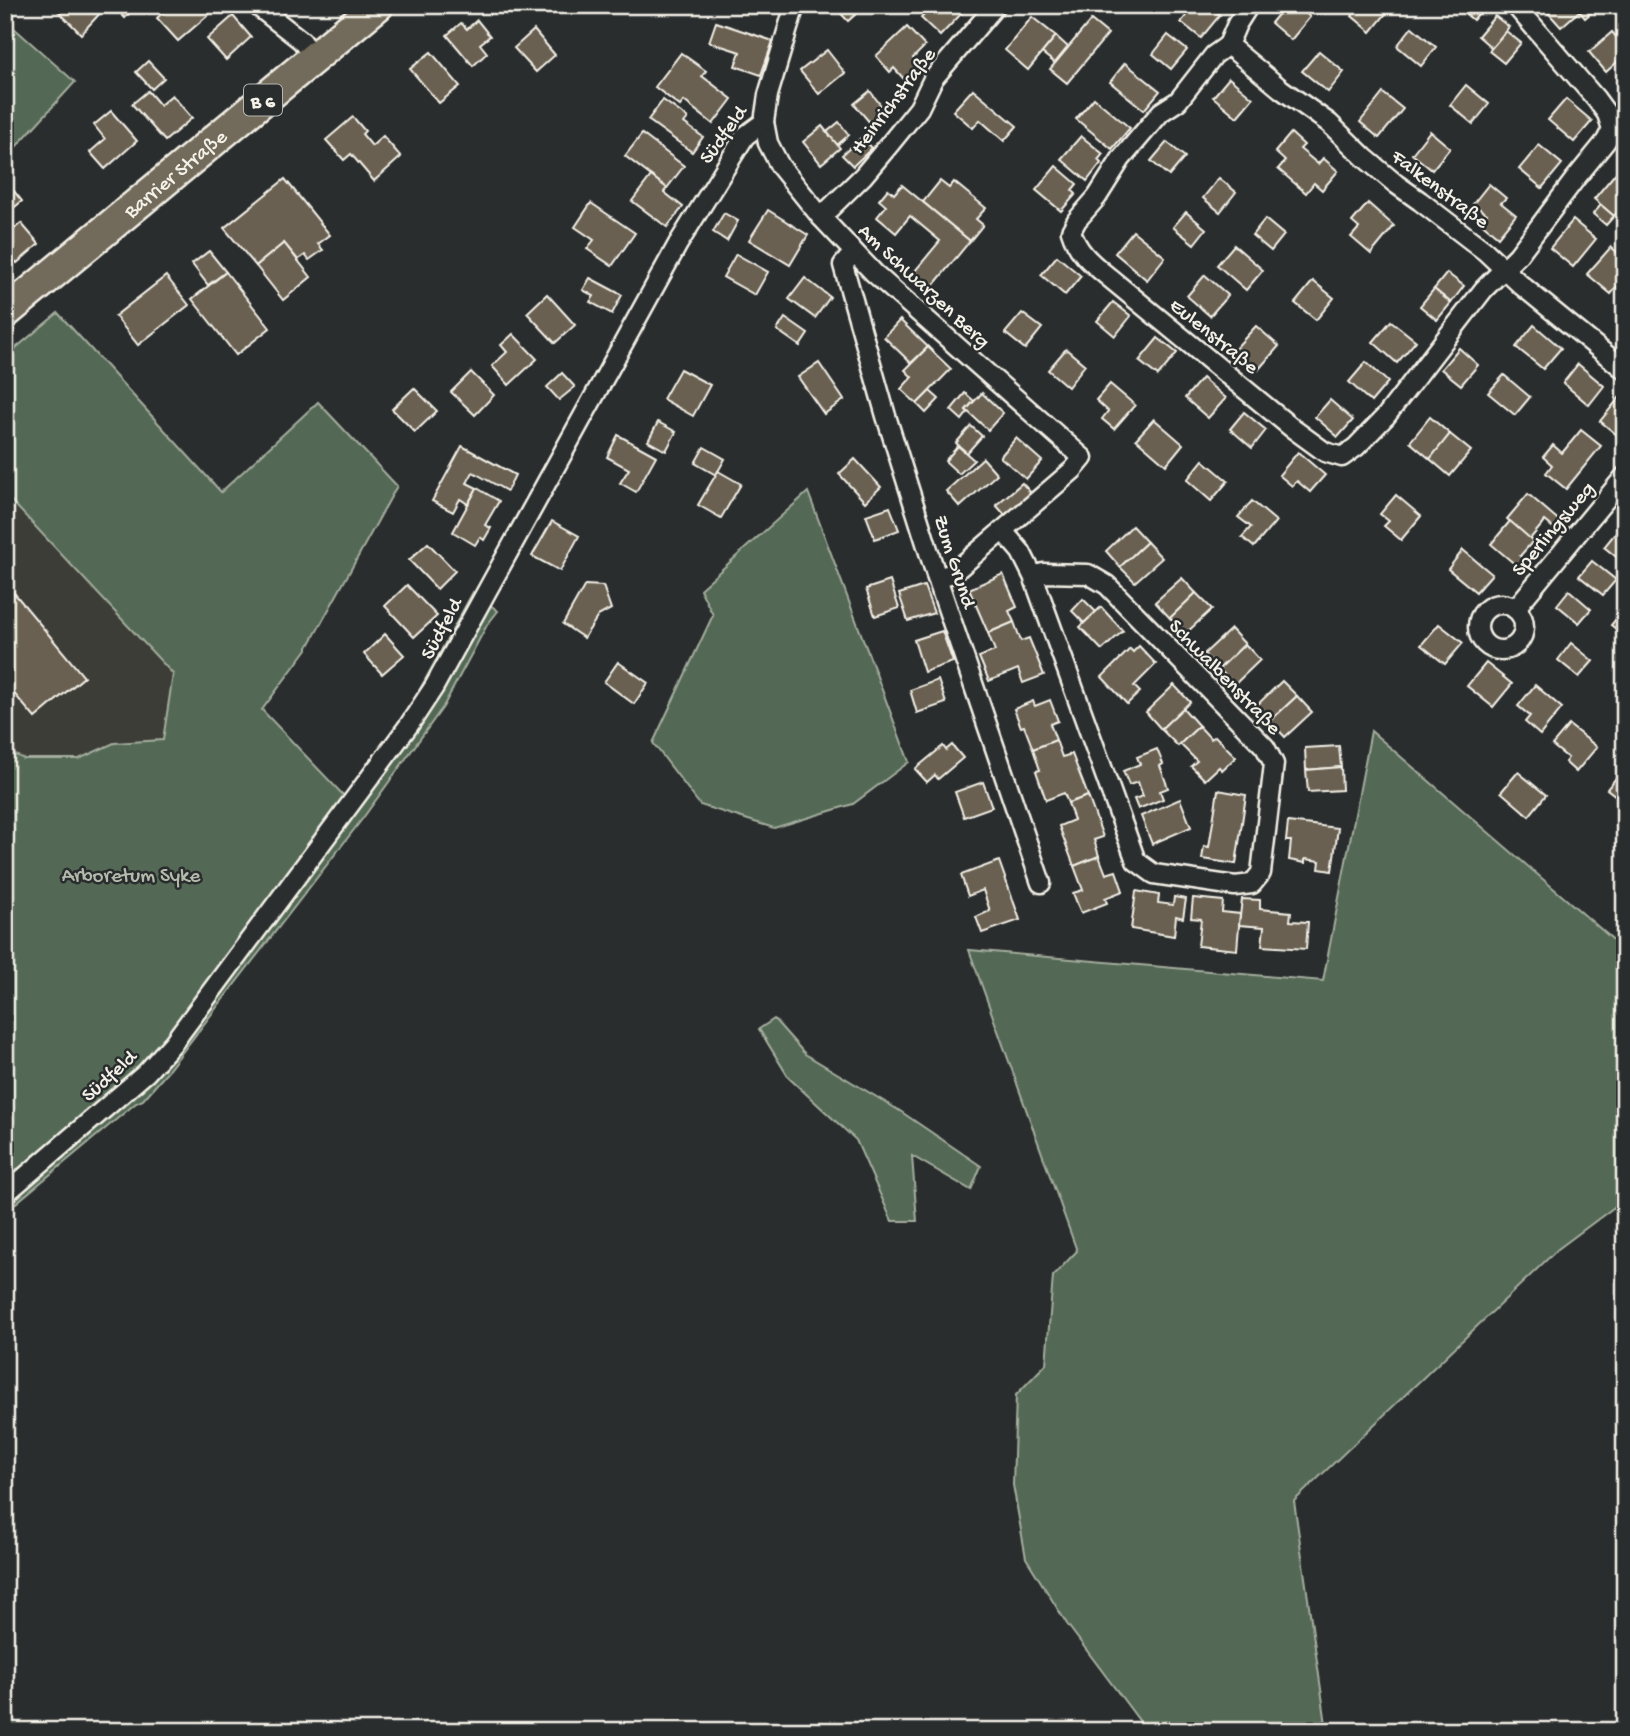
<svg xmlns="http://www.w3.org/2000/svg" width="1630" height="1736" font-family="'Gochi Hand',sans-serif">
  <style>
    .built { fill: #3d3c38 }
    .green { fill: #536955; stroke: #a4ad9e; stroke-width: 2 }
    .building { fill: #696051; stroke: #f4f1e8; stroke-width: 2 }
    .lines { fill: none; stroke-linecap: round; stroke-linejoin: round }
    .minor-casing { stroke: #f4f1e8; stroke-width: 23 }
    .primary-casing { stroke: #f4f1e8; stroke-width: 35 }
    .minor { stroke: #2a2d2e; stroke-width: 18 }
    .primary { stroke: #726b5a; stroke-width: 30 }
    .labels { text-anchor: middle; stroke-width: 5; stroke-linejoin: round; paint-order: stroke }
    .shield { fill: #2a2d2e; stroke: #b7b6b0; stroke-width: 2 }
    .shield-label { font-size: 19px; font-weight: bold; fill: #f4f1e8 }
    .street-label { font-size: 21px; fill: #f4f1e8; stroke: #2a2d2e }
    .park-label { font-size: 21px; fill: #b4bbad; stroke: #2a2d2e }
  </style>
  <rect width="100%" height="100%" fill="#2a2d2e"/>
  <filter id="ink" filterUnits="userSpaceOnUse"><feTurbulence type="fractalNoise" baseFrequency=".0143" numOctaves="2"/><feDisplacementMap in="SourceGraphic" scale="14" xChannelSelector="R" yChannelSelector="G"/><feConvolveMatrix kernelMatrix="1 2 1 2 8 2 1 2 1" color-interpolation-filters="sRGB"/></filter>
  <g filter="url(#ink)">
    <path class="built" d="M5,494L173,674L163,740L114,743L80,759H24L5,750Z"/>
    <g class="green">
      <path d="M5,20L75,82L14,149L5,140Z"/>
      <path d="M58,313L221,492L318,402L397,486L307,649L262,710L345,797L407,713L473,592L498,611L487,625L443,707L363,818L163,1077L143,1100L136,1103L5,1212V750L24,759H79L114,743L163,740L173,674L5,494V357Z"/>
      <path d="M808,492L909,762L853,804L774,828L700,805L653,743L713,615L700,589Z"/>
      <path d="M1371,731L1625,950V1199L1558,1249L1294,1501L1327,1731H1147L1067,1624L1026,1558L1013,1485L1016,1395L1046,1364L1053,1276L1077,1251L969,950L1323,981Z"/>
      <path d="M774,1019L805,1054L900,1111L981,1166L971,1190L912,1156L917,1221H892L856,1140L789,1078L759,1029Z"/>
    </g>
    <g class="building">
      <path d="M52,5H98L103,10L81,34Z"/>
      <path d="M112,5H137L125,18Z"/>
      <path d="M171,5H210L214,10L178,41L157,18Z"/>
      <path d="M767,5H782L778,12Z"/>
      <path d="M833,5H866L848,21Z"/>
      <path d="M934,5H954L962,13L940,36L921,18Z"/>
      <path d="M1195,5H1207L1220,15L1201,38L1181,22Z"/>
      <path d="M1286,5H1296L1310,17L1291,40L1271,23Z"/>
      <path d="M1361,5H1383L1389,10L1371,32L1352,16Z"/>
      <path d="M1455,5H1486L1473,20Z"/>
      <path d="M1584,5L1585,6L1561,27L1542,6Z"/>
      <path d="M1586,5H1598L1599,6L1585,18L1579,11Z"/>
      <path d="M233,16L251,37L226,60L207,39Z"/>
      <path d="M1495,16L1509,27L1492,48L1478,36Z"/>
      <path d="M1032,17L1056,36L1028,70L1005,50Z"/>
      <path d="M477,20L490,36L480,44L487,53L473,66L447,35L461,23L467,29Z"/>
      <path d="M1091,20L1108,34L1067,83L1050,69Z"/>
      <path d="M716,22L773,41L761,75L735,66L740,52L709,42Z"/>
      <path d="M907,27L925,46L913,58L919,65L904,79L894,68L890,72L876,56Z"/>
      <path d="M1412,27L1436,47L1421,66L1397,46Z"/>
      <path d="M534,30L555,55L536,72L514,48Z"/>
      <path d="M1506,31L1521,43L1504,63L1489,51Z"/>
      <path d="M1612,32L1625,47V55L1606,72L1589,52Z"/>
      <path d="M1168,35L1187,50L1171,69L1153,54Z"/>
      <path d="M1056,36L1068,47L1055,63L1042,53Z"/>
      <path d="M827,50L845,73L819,94L800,71Z"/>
      <path d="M1319,51L1344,72L1328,92L1302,71Z"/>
      <path d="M431,52L460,86L439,103L410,69Z"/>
      <path d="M681,53L706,71L702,76L732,99L713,124L684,101L680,106L655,87Z"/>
      <path d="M148,61L164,78L152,89L136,72Z"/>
      <path d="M1125,63L1160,91L1144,110L1110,82Z"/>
      <path d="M1229,78L1253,98L1237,117L1213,97Z"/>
      <path d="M1466,85L1489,104L1473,124L1450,105Z"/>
      <path d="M973,89L1017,126L1004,141L980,120L973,128L953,111Z"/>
      <path d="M148,91L160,105L172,95L192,118L165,141L132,104Z"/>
      <path d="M870,91L886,112L871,124L854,104Z"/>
      <path d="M1383,93L1403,109L1379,138L1360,122Z"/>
      <path d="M1094,98L1130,128L1112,149L1076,119Z"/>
      <path d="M1566,99L1592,121L1574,142L1548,120Z"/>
      <path d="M663,100L688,118L684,123L703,137L692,152L648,120Z"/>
      <path d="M111,111L137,141L105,169L90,152L105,139L94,125Z"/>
      <path d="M353,117L365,131L362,134L372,146L383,136L401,157L374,181L351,154L344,160L326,140Z"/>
      <path d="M839,122L849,135L837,145L827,132Z"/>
      <path d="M822,126L840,148L821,164L803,142Z"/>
      <path d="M1430,131L1450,148L1432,170L1412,154Z"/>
      <path d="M1291,133L1304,145L1300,149L1318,164L1323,158L1338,171L1322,190L1314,183L1306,193L1278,169L1285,161L1275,152Z"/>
      <path d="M642,134L684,166L667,188L625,156Z"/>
      <path d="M1081,136L1103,154L1098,160L1101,163L1087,181L1061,159Z"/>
      <path d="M862,137L872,148L853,166L842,155Z"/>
      <path d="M1167,142L1185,157L1169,176L1151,161Z"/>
      <path d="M1539,145L1562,164L1542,188L1519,169Z"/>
      <path d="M1624,163L1625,202L1614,216L1594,199Z"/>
      <path d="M1056,166L1077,184L1072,190L1076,194L1061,211L1036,190Z"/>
      <path d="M651,176L667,188L664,192L683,207L667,227L632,201Z"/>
      <path d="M1219,178L1236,192L1220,212L1203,198Z"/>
      <path d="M285,179L330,235L318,244L323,250L309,260L305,255L298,260L284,243L256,266L224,228Z"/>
      <path d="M940,181L949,188L954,182L986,208L976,219L983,225L970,241L923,202Z"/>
      <path d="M1489,184L1506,198L1501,203L1516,215L1498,237L1480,222L1487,214L1473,204Z"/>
      <path d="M9,185L22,201L5,215V188Z"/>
      <path d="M902,185L970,241L932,287L914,272L940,241L910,216L896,233L877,217L886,206L879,200L888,189L894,194Z"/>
      <path d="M591,203L635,233L612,266L587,249L594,240L575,227Z"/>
      <path d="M1368,203L1394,226L1371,254L1351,237L1359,228L1352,222Z"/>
      <path d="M1601,205L1614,216L1606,225L1593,214Z"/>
      <path d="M768,210L808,235L790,265L749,240Z"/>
      <path d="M1186,212L1206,229L1194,244L1173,227Z"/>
      <path d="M724,213L738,221L727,241L713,232Z"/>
      <path d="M1265,219L1284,235L1271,251L1252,235Z"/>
      <path d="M1573,220L1596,239L1573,267L1550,248Z"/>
      <path d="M21,223L39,244L17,263L5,250V237Z"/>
      <path d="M1133,231L1165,257L1147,280L1115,253Z"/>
      <path d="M284,243L311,277L283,300L256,266Z"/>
      <path d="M1234,245L1263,270L1246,290L1217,265Z"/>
      <path d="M1611,247L1625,259V277L1611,294L1587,274Z"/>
      <path d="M209,251L226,272L208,285L192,264Z"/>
      <path d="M736,254L768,272L755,295L723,277Z"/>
      <path d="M1057,256L1081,276L1065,295L1041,275Z"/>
      <path d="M226,272L270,328L236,355L192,299Z"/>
      <path d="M1447,273L1464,286L1451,303L1434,289Z"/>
      <path d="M1205,275L1228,295L1210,316L1187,296Z"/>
      <path d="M166,276L189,305L138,345L115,316Z"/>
      <path d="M590,278L622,295L612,314L590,302L594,296L583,290Z"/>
      <path d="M805,278L830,297L815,318L789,299Z"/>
      <path d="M1313,281L1334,298L1316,320L1295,303Z"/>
      <path d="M1434,289L1451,303L1437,320L1420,306Z"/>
      <path d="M547,294L575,325L555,343L527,313Z"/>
      <path d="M1113,302L1131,316L1115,336L1097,321Z"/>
      <path d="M1022,313L1042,328L1025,349L1005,333Z"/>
      <path d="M785,318L808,334L800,346L777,330Z"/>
      <path d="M900,320L928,347L911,363L884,337Z"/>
      <path d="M1391,321L1416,341L1397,363L1373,342Z"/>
      <path d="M1534,325L1561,348L1543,369L1516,347Z"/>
      <path d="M1256,326L1279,346L1258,370L1234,350Z"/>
      <path d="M513,334L537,359L509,385L492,366L507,352L501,345Z"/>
      <path d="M1158,338L1177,353L1158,376L1139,361Z"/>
      <path d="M928,347L951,369L917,404L901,389L912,377L905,370Z"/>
      <path d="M1459,348L1478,365L1461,385L1441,369Z"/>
      <path d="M1066,349L1085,365L1068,387L1048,370Z"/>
      <path d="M1366,362L1388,382L1371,402L1349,382Z"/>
      <path d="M819,363L844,400L824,414L798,377Z"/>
      <path d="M1578,364L1604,386L1589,405L1563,383Z"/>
      <path d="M680,369L710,385L693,416L663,399Z"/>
      <path d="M471,372L494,395L475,415L451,392Z"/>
      <path d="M562,373L575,387L559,400L547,387Z"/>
      <path d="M1504,375L1530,397L1515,415L1488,393Z"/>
      <path d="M1202,378L1226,398L1208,418L1185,398Z"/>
      <path d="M1110,384L1135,405L1114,429L1102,419L1108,411L1096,400Z"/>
      <path d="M414,388L437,411L415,432L392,409Z"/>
      <path d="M930,391L939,399L926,413L917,404Z"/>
      <path d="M965,393L974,401L966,410L968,412L962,420L951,410Z"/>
      <path d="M982,393L1003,413L988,430L966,410Z"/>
      <path d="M1620,397L1625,401V425L1617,435L1600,421Z"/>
      <path d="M1330,400L1353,420L1338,437L1315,417Z"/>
      <path d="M1244,412L1266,430L1252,448L1230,429Z"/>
      <path d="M1430,417L1450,434L1430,459L1410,442Z"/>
      <path d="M1154,419L1183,444L1166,465L1136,439Z"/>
      <path d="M658,422L676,432L666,451L648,441Z"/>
      <path d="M971,426L982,436L967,453L956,443Z"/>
      <path d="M1581,430L1601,446L1566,489L1546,473L1552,465L1543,457L1553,445L1562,453Z"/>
      <path d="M1450,434L1471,451L1450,476L1430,459Z"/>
      <path d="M618,435L656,456L636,492L620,483L629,469L607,457Z"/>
      <path d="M1016,438L1042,461L1026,479L1000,457Z"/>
      <path d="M462,446L515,475L507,491L473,472L467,483L477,488L468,504L460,499L453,512L432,501Z"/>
      <path d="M958,446L974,460L959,474L945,461Z"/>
      <path d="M704,447L725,459L716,475L695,463Z"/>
      <path d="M1298,452L1325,475L1310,492L1297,481L1292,486L1279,475Z"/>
      <path d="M983,458L997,474L960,507L946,491Z"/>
      <path d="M855,459L881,487L865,502L839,474Z"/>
      <path d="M1203,460L1228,481L1211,501L1187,480Z"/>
      <path d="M718,471L741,484L721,518L698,505Z"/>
      <path d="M1022,483L1031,493L1005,515L996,505Z"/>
      <path d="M477,488L499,501L485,525L491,528L484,540L480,537L475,545L453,532Z"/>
      <path d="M1528,494L1562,523L1556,530L1545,521L1530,539L1507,519Z"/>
      <path d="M1396,495L1421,516L1401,540L1384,526L1389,521L1380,514Z"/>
      <path d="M1252,501L1276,521L1254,547L1242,537L1251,527L1238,517Z"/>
      <path d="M890,507L899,530L875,539L866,515Z"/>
      <path d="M552,521L579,536L560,571L532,556Z"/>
      <path d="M1510,521L1533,541L1520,556L1529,565L1524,572L1491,544Z"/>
      <path d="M1132,526L1147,542L1120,567L1106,551Z"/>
      <path d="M1617,531L1625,538V564L1604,547Z"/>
      <path d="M1147,542L1162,558L1135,582L1120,567Z"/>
      <path d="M428,543L455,571L437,589L409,560Z"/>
      <path d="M1463,550L1492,574L1476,592L1448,569Z"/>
      <path d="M1592,561L1616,580L1603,595L1579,576Z"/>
      <path d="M1003,574L1017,607L1009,611L1014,622L988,633L969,589Z"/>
      <path d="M1182,578L1196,593L1170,618L1155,602Z"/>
      <path d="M890,581L899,608L875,616L866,589Z"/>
      <path d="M5,582L84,677L35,718L5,683Z"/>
      <path d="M407,585L437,616L414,637L385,606Z"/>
      <path d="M585,585L603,586L611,609L598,616L584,638L563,624Z"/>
      <path d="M924,586L934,613L908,621L899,594Z"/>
      <path d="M1569,590L1591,609L1579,623L1557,605Z"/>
      <path d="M1196,593L1212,609L1185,634L1170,618Z"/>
      <path d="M1083,599L1096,612L1084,623L1072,611Z"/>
      <path d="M1101,607L1123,631L1102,650L1080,627Z"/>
      <path d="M1625,608V636L1611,625Z"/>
      <path d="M1014,622L1021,641L1029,638L1044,675L1023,683L1018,669L989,681L979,657L995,651L988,633Z"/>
      <path d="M1439,624L1463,643L1445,664L1421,645Z"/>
      <path d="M1231,629L1245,644L1219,669L1204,654Z"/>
      <path d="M942,631L953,662L924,672L914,640Z"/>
      <path d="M385,634L404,655L382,674L364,654Z"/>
      <path d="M1571,643L1593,661L1579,677L1558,660Z"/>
      <path d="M1245,644L1260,660L1234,685L1219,669Z"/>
      <path d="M1139,646L1156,664L1134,686L1140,692L1127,704L1102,677L1130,649L1133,652Z"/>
      <path d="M618,662L648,683L634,704L604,682Z"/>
      <path d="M1486,663L1512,684L1493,707L1467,686Z"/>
      <path d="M938,680L946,703L917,713L910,690Z"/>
      <path d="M1282,681L1297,696L1270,721L1256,706Z"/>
      <path d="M1174,685L1190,702L1161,729L1146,712Z"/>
      <path d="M1535,685L1562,708L1540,735L1525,722L1530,716L1518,706Z"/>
      <path d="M1297,696L1312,712L1285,737L1270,721Z"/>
      <path d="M1050,700L1058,721L1050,724L1056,740L1033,749L1024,726L1021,727L1014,709L1033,701L1035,706Z"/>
      <path d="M1183,708L1199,726L1178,746L1161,729Z"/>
      <path d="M1569,725L1597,747L1576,772L1565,762L1568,758L1552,745Z"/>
      <path d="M1199,726L1211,739L1215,736L1236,757L1222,770L1219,767L1205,780L1191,766L1197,761L1180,744Z"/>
      <path d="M1056,740L1062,757L1072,754L1088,796L1068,803L1064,793L1046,800L1036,771L1040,770L1033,749Z"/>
      <path d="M952,745L963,758L938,779L935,775L927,782L915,769L943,746L946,750Z"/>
      <path d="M1339,746L1341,767L1306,770L1305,748Z"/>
      <path d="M1157,749L1163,764L1160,766L1168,788L1160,791L1163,799L1138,809L1134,799L1143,796L1138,782L1129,785L1123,771L1140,764L1137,757Z"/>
      <path d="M1341,767L1342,790L1308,792L1306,770Z"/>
      <path d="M1518,772L1546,795L1529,816L1501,792Z"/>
      <path d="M1620,773L1625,776V803L1607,789Z"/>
      <path d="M983,782L992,807L964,817L955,792Z"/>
      <path d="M1218,790L1246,795L1236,864L1202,859L1204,846L1209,847Z"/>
      <path d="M1088,796L1103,837L1094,840L1099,856L1074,866L1059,826L1074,820L1068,803Z"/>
      <path d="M1180,799L1191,827L1152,844L1141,816Z"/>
      <path d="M1288,822L1338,828L1332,871L1319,869L1320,861L1305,859V863L1289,860L1291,841H1286Z"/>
      <path d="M1099,856L1106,874L1116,871L1123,891L1105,898L1107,903L1081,913L1073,893L1083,890L1074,866Z"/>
      <path d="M999,861L1020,920L982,933L976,917L990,911L983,890L968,896L961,875Z"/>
      <path d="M1136,891L1159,895L1158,903L1173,905L1174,897L1186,899L1183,918L1176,916L1174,936L1131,929Z"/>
      <path d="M1193,898L1223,901L1222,912L1240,914L1237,950L1198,946L1201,919L1191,918Z"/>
      <path d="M1242,899L1260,900V909L1291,912L1290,921L1308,922L1306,949L1262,946L1264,927L1239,925Z"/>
    </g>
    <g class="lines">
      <g class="minor-casing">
        <g id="minor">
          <path d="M256,5L302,41L314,58"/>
          <path d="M795,5L768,95L764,122L768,143L780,166L821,217L874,273L1083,458L1073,470L953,573L937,578"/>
          <path d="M1228,45L1214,55L1178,101L1161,112L1121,159L1097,197L1077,220L1071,231C1077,251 1090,262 1106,275L1292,428L1325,452L1342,457L1356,447L1386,416L1484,289L1518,255L1575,179L1606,141L1612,129L1607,114L1596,99L1515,5"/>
          <path d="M1228,45L1281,89L1329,123L1365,158L1396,184L1420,201L1485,251L1521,285L1625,370"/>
          <path d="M1228,45L1237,24L1249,5"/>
          <path d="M821,217L863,176L889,145L919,108L933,79L996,5"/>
          <path d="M854,252L843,265L886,416L937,578L1041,883"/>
          <path d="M1003,531L1021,552L1033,576L1136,861L1154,874L1235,886L1252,884L1261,873L1274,764L1265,747L1107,585L1088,574L1043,573L1033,576"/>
          <circle cx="1501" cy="627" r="23"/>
          <path d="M1515,609L1625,476"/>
          <path d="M5,1194L146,1073L173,1043L409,725L434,687L678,244L745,136L764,122"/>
        </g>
      </g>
      <g class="primary-casing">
        <g id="primary">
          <path id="s1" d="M5,313L378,5"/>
        </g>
      </g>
      <use href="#minor" class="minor"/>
      <use href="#primary" class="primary"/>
    </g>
  </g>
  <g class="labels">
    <rect class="shield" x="244" y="84.5" width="38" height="31" rx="5"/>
    <g class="shield-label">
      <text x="263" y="107">B 6</text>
    </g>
    <g class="street-label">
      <text transform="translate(892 100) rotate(-53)" y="7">Heinrichstraße</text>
      <text transform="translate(722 134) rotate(-54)" y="7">Südfeld</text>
      <text dy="7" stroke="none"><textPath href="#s1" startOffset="220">Barrier Straße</textPath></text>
      <text transform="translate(1441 188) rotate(37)" y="7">Falkenstraße</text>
      <text transform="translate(925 285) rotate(43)" y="7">Am Schwarzen Berg</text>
      <text transform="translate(1215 335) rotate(39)" y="7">Eulenstraße</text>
      <text transform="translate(1552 528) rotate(-50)" y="7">Sperlingsweg</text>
      <text transform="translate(956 561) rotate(72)" y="7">Zum Grund</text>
      <text transform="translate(440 628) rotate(-62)" y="7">Südfeld</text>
      <text transform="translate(1226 676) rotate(46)" y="7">Schwalbenstraße</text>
      <text transform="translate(108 1075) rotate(-42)" y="7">Südfeld</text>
    </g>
    <g class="park-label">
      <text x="131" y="881">Arboretum Syke</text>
    </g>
  </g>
  <rect width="1630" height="1736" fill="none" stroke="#2a2d2e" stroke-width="28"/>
  <rect x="14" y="14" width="1602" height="1708" fill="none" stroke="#f4f1e8" stroke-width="2.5" filter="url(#ink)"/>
</svg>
